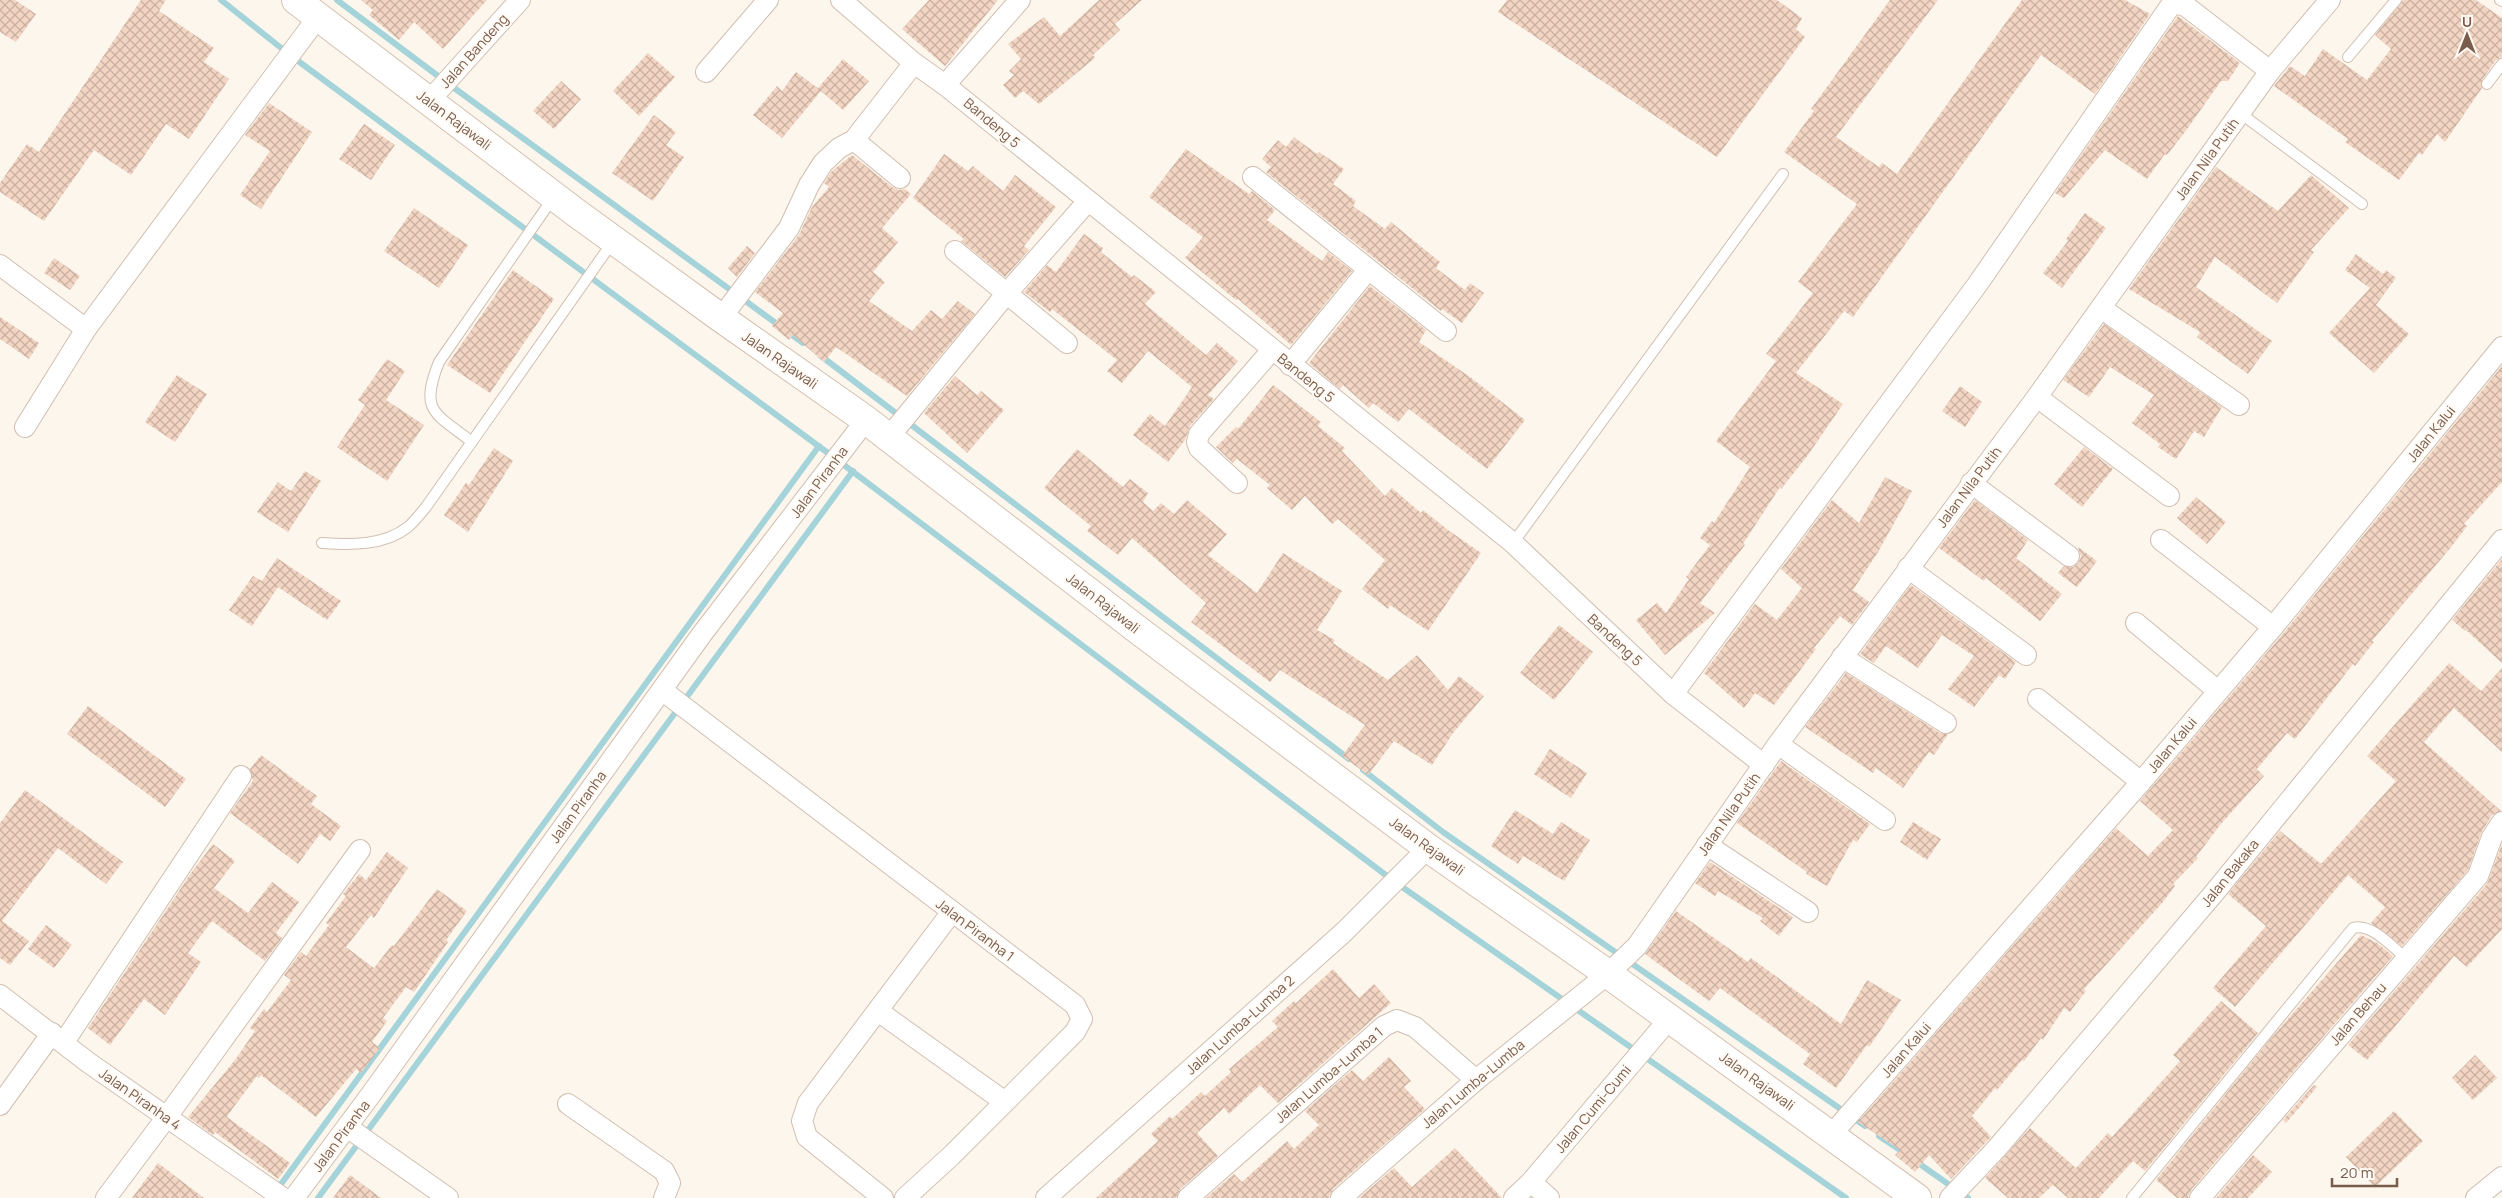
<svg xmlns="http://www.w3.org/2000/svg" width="2502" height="1198" font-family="Manrope,sans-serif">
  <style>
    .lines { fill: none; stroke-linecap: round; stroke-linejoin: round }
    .stream { stroke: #a5d3da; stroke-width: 6 }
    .building { fill: url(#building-cross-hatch) }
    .service-casing { stroke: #d1beb0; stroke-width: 12 }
    .minor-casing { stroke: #d1beb0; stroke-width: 22 }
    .secondary-casing { stroke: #d6c0b0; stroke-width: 30 }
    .service { stroke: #fff; stroke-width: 10 }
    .minor { stroke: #fff; stroke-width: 20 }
    .secondary { stroke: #fff; stroke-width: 28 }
    .labels { text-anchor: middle; stroke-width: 4; stroke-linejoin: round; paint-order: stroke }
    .street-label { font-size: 14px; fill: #7a5c4d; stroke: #fffaf3 }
  </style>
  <defs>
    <pattern id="building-cross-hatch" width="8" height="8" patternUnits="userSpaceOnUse" patternTransform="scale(1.25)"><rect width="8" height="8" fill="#f3d5c3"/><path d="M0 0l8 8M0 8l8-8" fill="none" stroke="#cab0a1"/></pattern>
  </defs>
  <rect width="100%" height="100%" fill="#fdf6ec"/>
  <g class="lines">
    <g class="stream">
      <path d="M221,0L290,55L836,459L1395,882L1846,1198"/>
      <path d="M337,0L446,82L803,343"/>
      <path d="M821,356L1349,759"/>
      <path d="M1363,770L1443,832L1865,1126"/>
      <path d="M1879,1136L1906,1154"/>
      <path d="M1914,1160L1968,1198"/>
      <path d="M276,1191L819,446"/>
      <path d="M318,1198L853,471"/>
    </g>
  </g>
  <g class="building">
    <path d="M0,0H15L36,14L16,42L0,32Z"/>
    <path d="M141,0H166L159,11L214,48L204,62L229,79L189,139L166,124L131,175L94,150L44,221L0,192V183L27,144L39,152Z"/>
    <path d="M361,0H487L443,49L414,22L399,40L369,15L373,10Z"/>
    <path d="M929,0H998L945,66L902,29Z"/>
    <path d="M1099,0H1142L1115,24L1120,30L1093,55L1095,58L1039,104L1023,91L1015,98L1003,85L1014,75L1009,71L1021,59L1008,44L1044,17L1060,36Z"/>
    <path d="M1507,0H1777L1802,18L1796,29L1805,37L1717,157L1498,12Z"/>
    <path d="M1890,0H1938L1836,137L1879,167L1882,163L1897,174L2022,0H2125L2150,14L2095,94L2041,55L1853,317L1844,311L1796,373L1843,404L1808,455L1781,489L1780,487L1743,544L1745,545L1700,603L1715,613L1665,655L1636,620L1657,603L1666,613L1689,579L1686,577L1710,545L1700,538L1712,521L1714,523L1750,467L1716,441L1776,361L1766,354L1813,293L1798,282L1857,204L1784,152L1814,111L1811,109Z"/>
    <path d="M2403,0H2476L2502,18V57L2496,60L2482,80V88L2445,142L2437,134L2422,155L2419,153L2399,180L2345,142L2348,139L2274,86L2290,66L2305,76L2323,49L2367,80L2391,49L2375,35Z"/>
    <path d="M2178,16L2240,63L2228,81H2221L2185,132L2167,155L2165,154L2147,179L2105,150L2064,198L2055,193Z"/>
    <path d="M648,53L675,77L639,116L613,91Z"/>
    <path d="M843,59L869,81L843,110L821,91L782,138L753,115L777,86L782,91L796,72L819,89L818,88Z"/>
    <path d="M561,81L581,99L554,129L533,111Z"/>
    <path d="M269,103L312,132L261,209L240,195L270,151L245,135Z"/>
    <path d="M654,115L676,132L666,145L684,157L653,201L612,173Z"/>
    <path d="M364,124L395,145L371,180L339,159Z"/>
    <path d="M1294,137L1317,154L1319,152L1344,169L1333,184L1356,201L1353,206L1385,229L1391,222L1440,262L1436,268L1465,290L1470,283L1484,293L1462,323L1442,309L1441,311L1266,172L1271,167L1262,159L1278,140L1286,147Z"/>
    <path d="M1186,149L1249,194L1252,191L1275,210L1267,220L1322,261L1328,252L1352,271L1291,345L1238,299L1236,300L1185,258L1203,237L1149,197Z"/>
    <path d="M944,154L968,171L973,166L1003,191L1015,175L1056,207L1024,246L1029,250L1005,277L961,241L964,239L913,198Z"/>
    <path d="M852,155L892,187L899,190L905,189L911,194L882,228L898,242L873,272L885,282L869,301L912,331L931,310L942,319L958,301L975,314L907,396L836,347L824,362L793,335L789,340L772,326L783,313L755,292L799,235L812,207L829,187L824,183L832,171Z"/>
    <path d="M2216,167L2278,211L2311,175L2349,208L2311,250L2314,252L2277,303L2215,257L2196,287L2272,341L2248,374L2197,337L2200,332L2129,289Z"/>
    <path d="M414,208L468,245L439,288L384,251Z"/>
    <path d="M2085,213L2106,228L2062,288L2043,273L2068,241L2066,239Z"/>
    <path d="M1084,234L1103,248L1101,252L1132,277L1134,275L1156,292L1145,304L1206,355L1217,343L1238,361L1208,395L1214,399L1190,426L1185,440L1168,462L1133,435L1150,414L1165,426L1192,387L1148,351L1122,383L1107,371L1117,360L1052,309L1050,312L1024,292L1047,265L1056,272Z"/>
    <path d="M747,246L755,253L737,277L728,268Z"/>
    <path d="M2356,254L2383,274L2386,270L2396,278L2376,305L2409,334L2374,373L2329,333L2370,288L2345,270Z"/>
    <path d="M54,258L80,276L70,290L44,273Z"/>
    <path d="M513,270L554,299L490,393L447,365Z"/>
    <path d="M1370,286L1426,330L1419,342L1470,377L1525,420L1487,469L1409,409L1398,422L1373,403L1369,408L1343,385L1340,389L1309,363Z"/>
    <path d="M0,317L39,343L29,359L0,339Z"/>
    <path d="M2104,324L2222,407L2204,437L2194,431L2176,459L2158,447L2160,444L2132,423L2154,395L2110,367L2089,397L2063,380Z"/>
    <path d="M387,359L405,371L386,400L424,425L387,481L337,447L365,405L358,400Z"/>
    <path d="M2502,366V482L2464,524L2467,526L2452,546L2372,641L2374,642L2355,666L2353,664L2295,739L2287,733L2257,769L2264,776L2220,825L2196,857L2198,858L2173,884L2175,886L2163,902L2084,989L2086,991L2070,1012L2064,1008L2043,1040L2041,1038L2024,1061L2022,1060L1997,1090L1995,1088L1972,1116L1991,1137L1989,1139L1951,1179L1929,1155L1915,1172L1895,1155L1900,1150L1858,1122L2116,828L2148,856L2173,830L2140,801L2282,635Z"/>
    <path d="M177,375L207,394L175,442L145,422Z"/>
    <path d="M955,376L977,395L981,391L1004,410L967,453L924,413Z"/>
    <path d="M1273,385L1321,422L1318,426L1345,448L1342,451L1385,496L1392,488L1421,513L1423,510L1448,530L1481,553L1428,631L1390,605L1388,609L1362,589L1385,560L1338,519L1332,524L1305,496L1292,510L1267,488L1270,485L1237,459L1233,463L1216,447L1236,427L1238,429Z"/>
    <path d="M1960,386L1982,402L1965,427L1942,411Z"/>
    <path d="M2084,447L2113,469L2082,507L2054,484Z"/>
    <path d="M494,448L513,461L468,532L444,515L466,483L469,485Z"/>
    <path d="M1077,449L1123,487L1130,479L1148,493L1143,502L1153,511L1161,503L1174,514L1187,500L1227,534L1208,555L1257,593L1283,553L1342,591L1317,630L1335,640L1333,643L1388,680L1417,655L1448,690L1459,676L1484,696L1453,733L1432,765L1394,741L1368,775L1342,756L1365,725L1280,670L1270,682L1191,622L1206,603L1132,538L1118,555L1087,531L1091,526L1044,488Z"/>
    <path d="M305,471L321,481L288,532L257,512L278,482L291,491Z"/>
    <path d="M1885,477L1912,491L1878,552L1853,590L1869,602L1852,625L1840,616L1814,648L1816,649L1774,705L1755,693L1744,708L1704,673L1755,604L1777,620L1802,588L1781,569L1832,500L1859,523Z"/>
    <path d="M2196,497L2226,522L2207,544L2177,518Z"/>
    <path d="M1975,500L2028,540L2016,558L2062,594L2040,621L1986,578L1984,581L1939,548Z"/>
    <path d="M2078,547L2097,561L2077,587L2058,573L2064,566L2073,567L2078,563L2081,557Z"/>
    <path d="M277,558L341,601L327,620L278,587L252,626L229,610L253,576L262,581Z"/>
    <path d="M2502,559V663L2466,630L2465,631L2452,620Z"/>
    <path d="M1911,585L2016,662L2005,679L1999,675L1974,707L1948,689L1974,656L1942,635L1918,668L1886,646L1874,663L1860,654Z"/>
    <path d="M1559,625L1593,652L1554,700L1520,673Z"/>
    <path d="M2449,663L2481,691L2502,668V752L2454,708L2424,742L2501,811L2492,815L2482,831L2468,870L2402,946L2371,923L2385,907L2348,875L2235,1007L2213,988L2266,926L2228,894L2280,831L2320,863H2322L2396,781L2367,756Z"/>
    <path d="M1846,673L1940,733L1948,734L1934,755L1929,752L1903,788L1876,768L1873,773L1805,727Z"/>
    <path d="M88,706L186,779L165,807L67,734Z"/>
    <path d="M1550,749L1587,773L1571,798L1534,774Z"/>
    <path d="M261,755L317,796L311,804L341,826L330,841L320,834L298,864L230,813L253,781L250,769Z"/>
    <path d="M1781,761L1870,824L1857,842L1853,840L1827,886L1806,874L1807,872L1737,823Z"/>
    <path d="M25,790L123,862L106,884L58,848L2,921L29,941L10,965L0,958V823Z"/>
    <path d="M1515,810L1553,834L1561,822L1590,840L1564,881L1523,856L1518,864L1491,846Z"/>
    <path d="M1913,822L1941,839L1927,860L1900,842Z"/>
    <path d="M213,844L235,861L214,888L248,913L272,882L299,902L276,933L282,938L265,961L212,921L188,953L201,962L165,1015L144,999L110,1045L88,1028L191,873Z"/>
    <path d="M2502,844V929L2467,967L2454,956L2367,1060L2348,1045L2487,884Z"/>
    <path d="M387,852L408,868L374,918L371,915L346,947L374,968L392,945L394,946L437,889L467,911L446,940L448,942L414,992L406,987L383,1018L387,1021L372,1042L380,1048L361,1073L356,1069L316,1117L261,1075L259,1078L257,1076L233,1108L227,1117L290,1163L278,1179L215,1132L213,1135L188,1117L235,1060L255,1031L250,1028L264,1009L267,1012L291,980L284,975L301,952L306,956L329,925L326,923L346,896L343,894L359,874L366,880Z"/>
    <path d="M1710,862L1793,917L1779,936L1760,921L1763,918L1718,891L1715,896L1695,883Z"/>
    <path d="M1676,911L1748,962L1751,958L1841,1024L1867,980L1901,1000L1869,1047L1867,1045L1836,1088L1803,1064L1810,1054L1720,988L1709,1001L1645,954Z"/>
    <path d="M46,925L72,945L54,968L28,949Z"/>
    <path d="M2361,935L2377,943L2393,956L2191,1190L2188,1198H2177L2156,1180L2268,1042Z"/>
    <path d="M1333,969L1359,998L1374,984L1391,1003L1278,1103L1260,1085L1229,1114L1224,1108L1197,1133L1218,1156L1180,1189L1176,1198H1096L1158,1141L1151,1134L1170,1116L1172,1119L1201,1092L1205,1096L1231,1072L1229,1069L1278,1027L1272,1021L1294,1001L1296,1003Z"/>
    <path d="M2221,1001L2258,1033L2145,1171L2133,1161L2099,1198H2068L2053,1185L2039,1198H2008L1985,1178L2030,1128L2076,1168L2108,1133L2112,1137L2180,1061L2173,1055Z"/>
    <path d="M2475,1055L2497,1078L2473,1100L2452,1078Z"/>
    <path d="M1389,1057L1411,1081L1404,1087L1425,1109L1333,1189L1329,1198H1206L1234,1174L1242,1182L1287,1141L1294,1149L1319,1125L1305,1111L1352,1070L1363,1081Z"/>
    <path d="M2314,1085L2317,1087L2286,1123L2283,1120Z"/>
    <path d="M2394,1111L2423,1141L2375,1187L2346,1157Z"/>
    <path d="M1455,1148L1502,1198H1359L1394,1168L1412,1187Z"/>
    <path d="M2253,1155L2272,1172L2248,1198H2216Z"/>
    <path d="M158,1163L204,1198H132Z"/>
    <path d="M350,1175L381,1198H333Z"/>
  </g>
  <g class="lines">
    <g class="service-casing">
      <g id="service">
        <path d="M2500,0L2502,1"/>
        <path d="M2348,57L2396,0"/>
        <path d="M2487,84L2502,64"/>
        <path d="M2240,113L2362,204"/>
        <path d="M472,442C435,413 419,412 439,362L553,198"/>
        <path d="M322,543C350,545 384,546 408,527C414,522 420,514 426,507L614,240"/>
        <path d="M1513,543L1783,174"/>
        <path d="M2132,1198L2353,928C2372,923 2392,947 2406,958"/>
      </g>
    </g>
    <g class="minor-casing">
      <g id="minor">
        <path d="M841,0L914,63L945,85L1513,543L1673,694L1764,765"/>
        <path d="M706,72L768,0"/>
        <path d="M945,85L1020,0"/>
        <path d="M429,101L520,0"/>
        <path d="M854,140L900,178"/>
        <path d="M1253,177L1446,331"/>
        <path d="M955,251L1067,343"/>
        <path d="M0,265L86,329"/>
        <path d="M2101,308L2239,405"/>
        <path d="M721,318L789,228L809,185L823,163L839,148L854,140L914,63"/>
        <path d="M1290,365L1368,270"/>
        <path d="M2037,397L2169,496"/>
        <path d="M25,427L86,329L318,17"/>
        <path d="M889,437L1007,293L1088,201"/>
        <path d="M1237,483L1199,448L1197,442L1199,434L1272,350"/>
        <path d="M1971,483L2069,556"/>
        <path d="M2161,540L2273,627"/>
        <path d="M1908,568L2026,655"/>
        <path d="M2136,623L2218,691"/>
        <path d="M1842,657L1946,723"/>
        <path d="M663,691L1075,1005L1082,1019L1075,1032L952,1155L905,1198"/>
        <path d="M1673,694L1977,285L2171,5L2180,4L2187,7L2270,71"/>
        <path d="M2038,699L2141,782"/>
        <path d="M1778,744L1885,820"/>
        <path d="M1707,845L1808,912"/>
        <path d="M0,995L89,1063L283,1198"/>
        <path d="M878,1011L1005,1102"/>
        <path d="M64,1042L241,776"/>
        <path d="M568,1104L664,1171L670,1183L664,1198"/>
        <path d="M0,1105L52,1033"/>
        <path d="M347,1127L448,1198"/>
        <path d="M1832,1134L2141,782L2273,627L2502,347"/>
        <path d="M1531,1182L1549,1198"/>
        <path d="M106,1198L166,1118L360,850"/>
        <path d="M294,1198L372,1093L702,634L866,420"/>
        <path d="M883,1198L807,1137L802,1121L808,1103L951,913"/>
        <path d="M1046,1198L1344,932L1428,848"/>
        <path d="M1188,1198L1384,1026L1397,1020L1415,1027L1476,1080"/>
        <path d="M1341,1198L1476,1080L1608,974L1637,946L1778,744L2037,397L2270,71L2330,0"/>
        <path d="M1514,1198L1531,1182L1670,1018"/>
        <path d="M1950,1198L1998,1147L2214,893L2502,540"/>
        <path d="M2200,1198L2478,876L2492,837L2502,822"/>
        <path d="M2476,1198L2502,1177"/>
      </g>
    </g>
    <g class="secondary-casing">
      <path id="secondary" d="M296,0L575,212L721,318L866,420L1138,630L1428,848L1608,974L1917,1198"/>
    </g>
    <use href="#service" class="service"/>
    <use href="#minor" class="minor"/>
    <use href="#secondary" class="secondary"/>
  </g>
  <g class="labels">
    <g class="street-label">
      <text transform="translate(474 51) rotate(-48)" y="5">Jalan Bandeng</text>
      <text transform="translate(454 120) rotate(37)" y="5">Jalan Rajawali</text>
      <text transform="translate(992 123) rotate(40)" y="5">Bandeng 5</text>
      <text transform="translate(2207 159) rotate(-54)" y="5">Jalan Nila Putih</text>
      <text transform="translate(780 360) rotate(35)" y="5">Jalan Rajawali</text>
      <text transform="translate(1306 378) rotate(39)" y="5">Bandeng 5</text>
      <text transform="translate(2431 434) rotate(-51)" y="5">Jalan Kalui</text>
      <text transform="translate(819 482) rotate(-53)" y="5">Jalan Piranha</text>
      <text transform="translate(1969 487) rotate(-53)" y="5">Jalan Nila Putih</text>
      <text transform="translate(1103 603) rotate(38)" y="5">Jalan Rajawali</text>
      <text transform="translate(1615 640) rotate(43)" y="5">Bandeng 5</text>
      <text transform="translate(2172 745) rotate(-50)" y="5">Jalan Kalui</text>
      <text transform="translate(578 807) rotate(-54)" y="5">Jalan Piranha</text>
      <text transform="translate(1729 814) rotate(-55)" y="5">Jalan Nila Putih</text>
      <text transform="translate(1427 846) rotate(36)" y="5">Jalan Rajawali</text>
      <text transform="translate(2230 873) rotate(-51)" y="5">Jalan Bakaka</text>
      <text transform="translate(975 930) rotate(37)" y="5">Jalan Piranha 1</text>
      <text transform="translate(2358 1014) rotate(-49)" y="5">Jalan Behau</text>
      <text transform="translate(1240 1025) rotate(-42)" y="5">Jalan Lumba-Lumba 2</text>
      <text transform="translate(1906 1050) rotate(-49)" y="5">Jalan Kalui</text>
      <text transform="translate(1329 1075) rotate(-41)" y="5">Jalan Lumba-Lumba 1</text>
      <text transform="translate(1757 1081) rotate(36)" y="5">Jalan Rajawali</text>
      <text transform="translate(1473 1084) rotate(-40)" y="5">Jalan Lumba-Lumba</text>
      <text transform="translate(140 1099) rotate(35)" y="5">Jalan Piranha 4</text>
      <text transform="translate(1593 1109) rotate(-50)" y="5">Jalan Cumi-Cumi</text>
      <text transform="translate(341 1136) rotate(-53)" y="5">Jalan Piranha</text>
    </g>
  </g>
  <g transform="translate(2467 35)" stroke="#fffaf3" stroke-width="4" paint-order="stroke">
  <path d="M0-4L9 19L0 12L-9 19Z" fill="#7a5c4d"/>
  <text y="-8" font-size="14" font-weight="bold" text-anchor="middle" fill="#7a5c4d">U</text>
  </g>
  <path d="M2332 1178v8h65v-8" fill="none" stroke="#7a5c4d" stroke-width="2.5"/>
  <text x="2340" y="1178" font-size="15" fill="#7a5c4d" stroke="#fffaf3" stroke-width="4" paint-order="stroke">20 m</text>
</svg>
